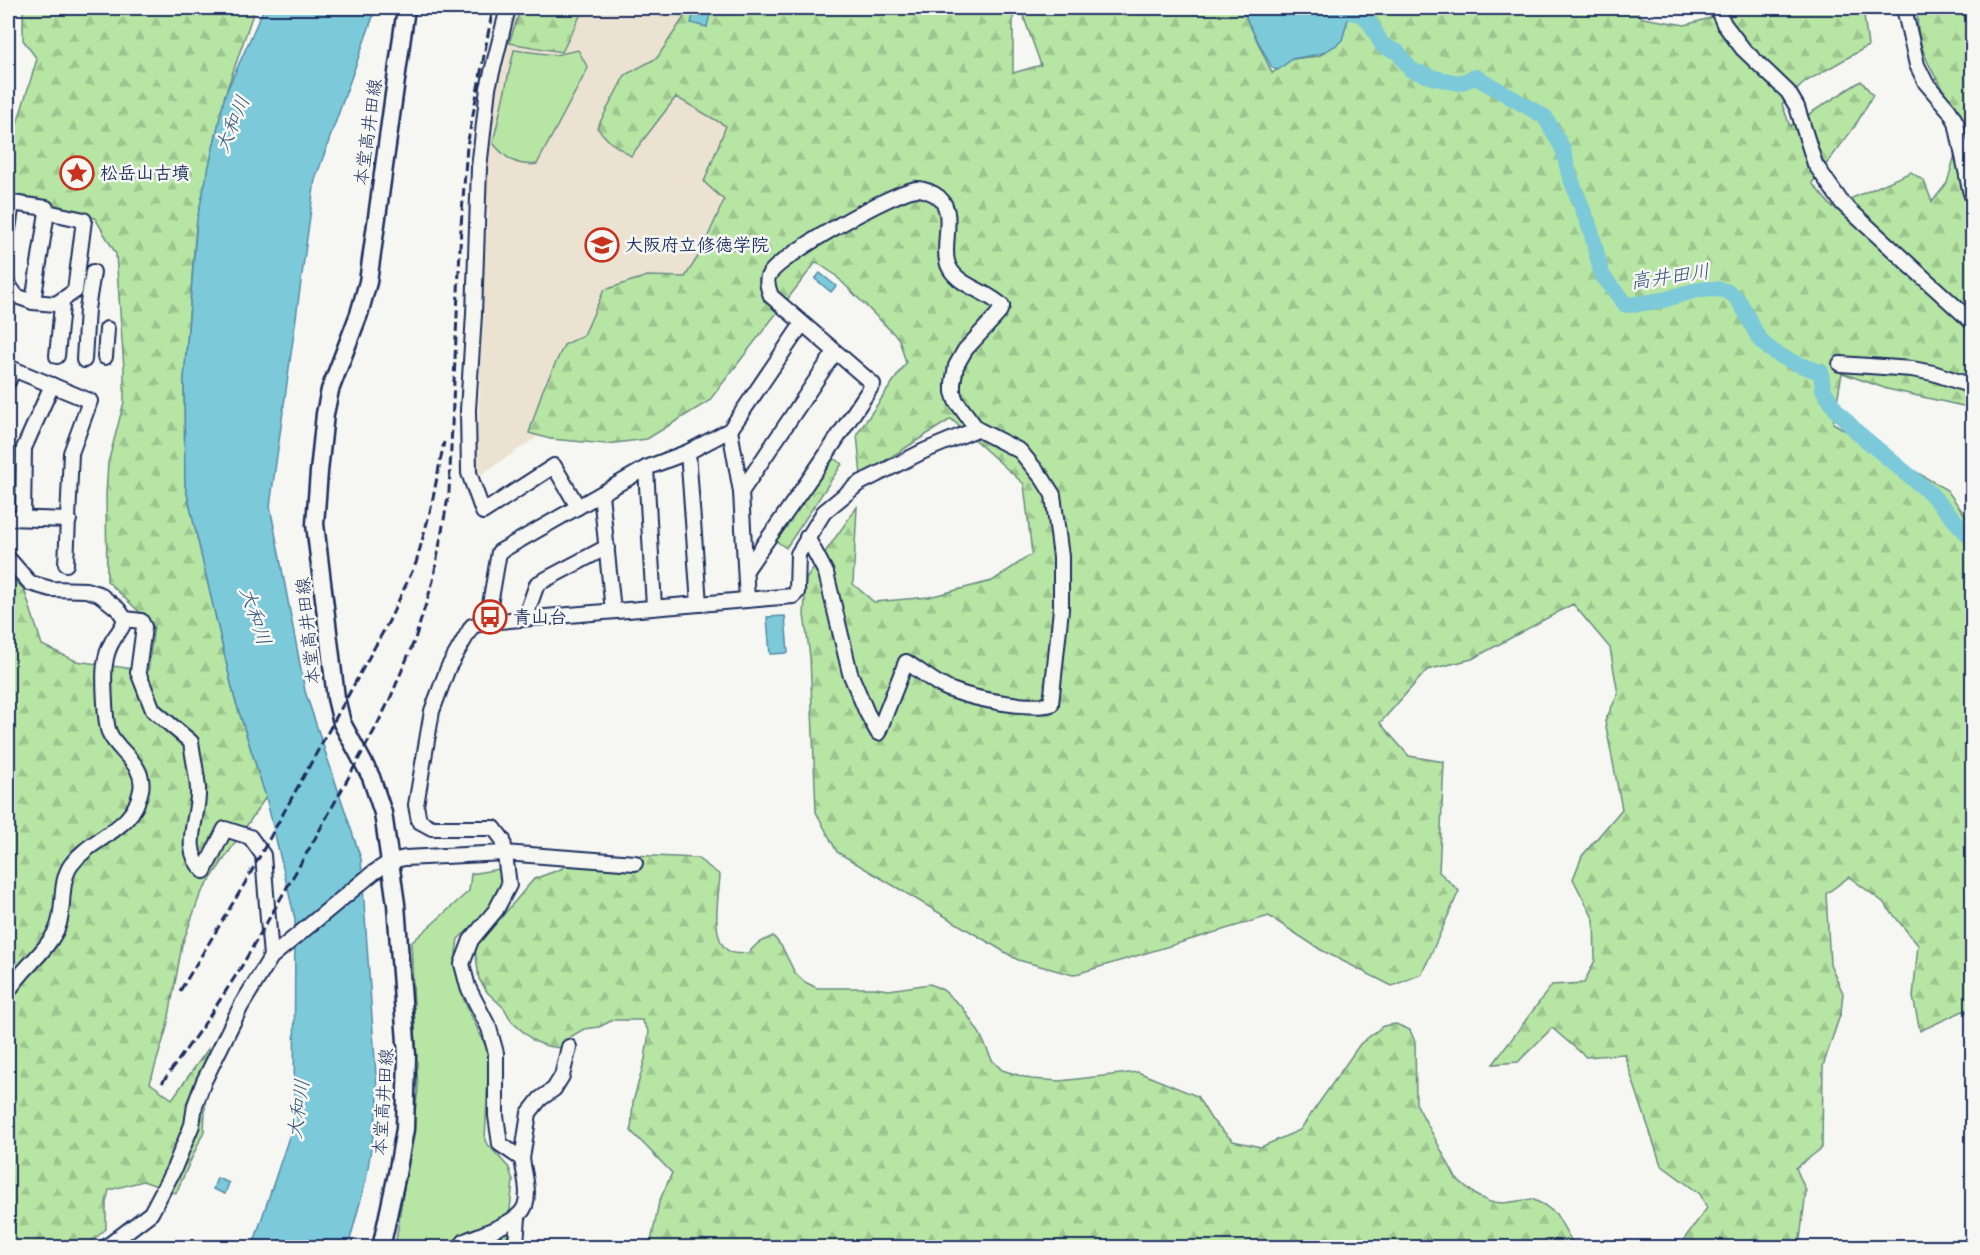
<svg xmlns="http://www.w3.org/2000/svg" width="1980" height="1255" font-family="'Balsamiq Sans','Klee One',sans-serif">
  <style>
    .built { fill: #ece2d2 }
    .grass { fill: #b7e5a3; stroke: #698a80; stroke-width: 1.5 }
    .forest { fill: url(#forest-firs); stroke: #698a80; stroke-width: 1.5 }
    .park { fill: url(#park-crowns); stroke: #698a80; stroke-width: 1.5 }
    .water { fill: #7bc9da; stroke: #558ba8; stroke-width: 1.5 }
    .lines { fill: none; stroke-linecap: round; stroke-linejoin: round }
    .river { stroke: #7bc9da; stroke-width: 16 }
    .minor-casing { stroke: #1b2f5e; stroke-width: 18 }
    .major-casing { stroke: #1b2f5e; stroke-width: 21 }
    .minor { stroke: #f6f6f2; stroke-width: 14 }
    .major { stroke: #f6f6f2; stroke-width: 16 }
    .rail { stroke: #1b2f5e; stroke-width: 3; stroke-dasharray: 9 4.5; stroke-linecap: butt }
    .labels { text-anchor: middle; stroke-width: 5; stroke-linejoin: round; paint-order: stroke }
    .street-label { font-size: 18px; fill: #1b2f5e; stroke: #f6f6f2 }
    .poi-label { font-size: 18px; font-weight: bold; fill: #1b2f5e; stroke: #f6f6f2; text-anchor: start }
    .water-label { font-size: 20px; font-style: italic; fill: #33567d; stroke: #f6f6f2 }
  </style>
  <defs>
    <pattern id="forest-firs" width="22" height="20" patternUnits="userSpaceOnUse" patternTransform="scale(1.5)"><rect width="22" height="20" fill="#b7e5a3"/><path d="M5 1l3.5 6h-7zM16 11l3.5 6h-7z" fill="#9dc58f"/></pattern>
    <pattern id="park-crowns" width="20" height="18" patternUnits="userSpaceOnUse" patternTransform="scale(1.5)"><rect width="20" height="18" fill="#b7e5a3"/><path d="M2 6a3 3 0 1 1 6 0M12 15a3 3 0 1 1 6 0" fill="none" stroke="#9dc58f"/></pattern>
  </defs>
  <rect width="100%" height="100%" fill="#f6f6f2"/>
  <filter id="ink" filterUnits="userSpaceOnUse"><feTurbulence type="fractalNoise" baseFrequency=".0167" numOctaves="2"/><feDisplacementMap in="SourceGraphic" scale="12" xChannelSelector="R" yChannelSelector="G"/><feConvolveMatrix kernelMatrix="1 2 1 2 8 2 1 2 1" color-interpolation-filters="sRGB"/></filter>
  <g filter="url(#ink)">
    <path class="built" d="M513,8H800L695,280L556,424L476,478L483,298L480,288L489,210L479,204L491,99Z"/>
    <g class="grass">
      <path d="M514,50L555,55L578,50L588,68L537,164C517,167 505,158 493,143Z"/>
      <path d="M499,869L503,882L490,910L458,939L456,953L463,998L489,1053L485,1141L509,1168L513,1181L506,1247L395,1248L418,1090L411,943L469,891L471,874Z"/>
    </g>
    <g class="forest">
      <path d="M23,8H255L225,95L196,226L184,380L185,485L234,696L266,797L200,895L182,945L167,1027L150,1083L172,1099L208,1049L204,1131L176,1193L143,1181L109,1190L106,1203V1229L85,1247H8V575L24,589L42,645L76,661L148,671L154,626L107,581L106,495L108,463L124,402V369L116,254L95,218L8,198V153L37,59L23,40Z"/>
      <path d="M521,8H584L562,52L509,43Z"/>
      <path d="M690,8H1013V73L1041,65L1023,15L1029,8H1087L1092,9L1104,8H1242L1272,73L1292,59L1319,56L1340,41L1351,8H1633L1643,18L1685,25L1710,18L1719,8H1863L1868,46L1805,82L1782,104L1790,126L1861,81L1873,95L1855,126L1812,183L1832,207L1911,172L1924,181L1932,202L1947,183L1964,123C1943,88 1912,51 1918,8H1972V408L1887,389L1842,373L1833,423L1947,490L1972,525V1013L1963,1011L1920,1031L1913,997L1918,945L1883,902L1849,877L1826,894L1830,964L1843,993L1841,1012L1823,1066L1822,1148L1796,1168L1806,1191L1799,1247H1684V1239L1707,1208L1700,1194L1661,1165L1624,1054L1586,1057L1552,1028L1518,1062L1493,1064L1552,985L1584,983L1595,960L1594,920L1573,879L1582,856L1622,809L1605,721L1618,694L1610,648L1573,604L1472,659L1427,670L1380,723L1409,756L1444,762L1439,872L1459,891L1422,974L1392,986L1321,950L1269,916L1073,975L1018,960L837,852L816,812L810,656L804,615L806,579L857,507L853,584L874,602L929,597L992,581L1032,554L1024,484L951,419L861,476L857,434L906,363L899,339L834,274L816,262L709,401L647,439L607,444L550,439L529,433L542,392L564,345L584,335L604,290L647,276L685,277L701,252L724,200L704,182L726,126L676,97L631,156L610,142L597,128L625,75L657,58Z"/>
      <path d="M588,853L697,858L720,875C719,896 708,945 733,953C737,954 743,953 748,953L758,943L773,936L782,947L795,973L805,982L817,988H874L889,990L930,984L943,990L963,1008L980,1034L992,1060L1002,1070L1031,1079L1060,1081L1138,1072L1197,1096L1211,1119L1233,1141L1261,1147L1300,1130L1360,1044L1383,1026L1396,1024L1410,1030L1415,1042L1416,1103L1456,1178L1477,1196L1490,1202L1504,1203L1532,1199L1544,1205L1556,1214L1575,1247H650L659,1202L672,1173L631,1131L633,1102L645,1059L649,1032L642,1020H613L599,1027L584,1029L570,1037L561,1048L547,1046L534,1041L512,1022L504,1008L487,992L479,979L475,948L534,879L561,869L572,860Z"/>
    </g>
    <path class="park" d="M830,456L842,464L786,548L775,540Z"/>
    <g class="water">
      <path d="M264,8H376L315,180L270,506L305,691L361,859L378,1104L366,1180L348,1247L252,1248L294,1122L295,919L266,797L234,696L185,485L184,380L197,219L225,95Z"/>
      <path d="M695,8H711L707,27L691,23Z"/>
      <path d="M1242,8H1353L1363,15L1350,12L1342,40L1335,46L1320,54L1292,59L1278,70L1272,68L1249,24Z"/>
      <path d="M820,273L836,286L831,292L815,279Z"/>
      <path d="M785,616L788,653L770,654L767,617Z"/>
      <path d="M217,1178L229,1183L225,1194L213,1189Z"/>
    </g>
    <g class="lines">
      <path class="river" d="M1350,12L1363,15L1370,23L1383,46L1398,52L1411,70L1435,78L1459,83L1476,77L1545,117L1563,149L1569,174L1591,231L1602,275L1626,305C1638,304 1651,302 1663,300C1682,295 1701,286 1722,290C1745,294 1749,329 1763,343C1778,358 1802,366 1821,372L1823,389L1836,410L1858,433L1930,493L1972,539"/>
      <g class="minor-casing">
        <g id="minor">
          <path d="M508,8L488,88L479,168L474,314L468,410L469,473L483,512L554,466L578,507"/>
          <path d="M1717,8L1724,24L1743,49L1788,92L1797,107L1815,164L1842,203L1972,322"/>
          <path d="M1904,8L1917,65L1926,83L1949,110L1956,122L1970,190L1972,196"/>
          <path d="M8,229L12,203L46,208L47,212L84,220L75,291L56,304L33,302L16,296L8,284"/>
          <path d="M33,302L47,212"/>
          <path d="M57,356L62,306"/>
          <path d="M105,357L107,329"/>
          <path d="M84,360L87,309L93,272"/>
          <path d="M1840,364L1912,369L1933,373L1972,386"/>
          <path d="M8,382L13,369L90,401L71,453L66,564"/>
          <path d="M730,430L741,492L747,600"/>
          <path d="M688,452L699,604"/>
          <path d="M646,468L654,607"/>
          <path d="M741,492L835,352"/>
          <path d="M601,494L613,611"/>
          <path d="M8,518L69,520"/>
          <path d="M23,518L24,448L52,385"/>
          <path d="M8,558L30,583L51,589L86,590L99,594L118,609L125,619C122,631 117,632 112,642C109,647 106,657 105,664C103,675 105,723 109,732C117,752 146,764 141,790C133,832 93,835 71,865C58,884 66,912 56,931C43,956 22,968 8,992"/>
          <path d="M746,570L818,467L873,384L771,296C769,290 765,281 769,275C779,256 896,190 917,189C922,189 930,192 934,194C958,207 942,240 947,261C952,285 987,290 1002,306L998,314L965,350L956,366L953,383V392L956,401L977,429L1020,451L1043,479L1053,495L1061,557V609L1051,704C1030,710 975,699 954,691C937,686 921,671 906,662L878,733L867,713L850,673L826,573L807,537"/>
          <path d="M525,618L537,584L607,547"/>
          <path d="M125,619L141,621L144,627L138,672L153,710L191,742C193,757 197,774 198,789C200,818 179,848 204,871L225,829L250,837L263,855L271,957"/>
          <path d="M487,622L499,552L646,468L688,452L730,430L802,324"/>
          <path d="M522,1159L529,1113L540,1099L554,1089L562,1076L569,1047"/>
          <path d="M105,1248L151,1213L173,1171L192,1125L195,1105L204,1081L241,1006L271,957L373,873L391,861L405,858L504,853L635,863"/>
          <path d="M459,1248L465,1241C481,1234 519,1223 525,1206C530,1192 524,1173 522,1159L500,1144L496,1116V1053L489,1028L468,987L462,964L471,940L496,910L509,885L503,840L494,828H432L419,821L416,805L432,711L448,668L472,626L487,622L793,596L797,592L798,554L824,512L858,484L924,451L977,429"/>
          <path d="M514,1248L516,1245L518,1217"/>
        </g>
      </g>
      <g class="major-casing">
        <path id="major" d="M381,1248L397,1174L405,1129L407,1056L396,904L383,813L371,777L342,723L336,698L315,524L319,472L325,414L330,390L359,314L368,282L406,8"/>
      </g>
      <use href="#minor" class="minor"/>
      <use href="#major" class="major"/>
      <g class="rail">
        <path d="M180,991L245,883L389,621L416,563L431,508L444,442"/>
        <path d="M162,1083L207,1020L240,969L313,842L374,731L390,699L415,639L433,581L449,492L461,226L467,146L493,8"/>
      </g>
    </g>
  </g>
  <defs>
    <g id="sight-ring" transform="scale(1.725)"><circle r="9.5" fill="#f6f6f2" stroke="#c8321e" stroke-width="1.5"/><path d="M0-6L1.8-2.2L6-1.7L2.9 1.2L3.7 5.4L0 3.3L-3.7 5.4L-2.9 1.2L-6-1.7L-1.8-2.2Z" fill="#c8321e"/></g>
    <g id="school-ring" transform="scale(1.725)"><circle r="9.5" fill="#f6f6f2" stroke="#c8321e" stroke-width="1.5"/><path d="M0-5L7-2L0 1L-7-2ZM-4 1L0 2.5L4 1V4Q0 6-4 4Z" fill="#c8321e"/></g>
    <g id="bus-ring" transform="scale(1.725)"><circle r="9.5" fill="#f6f6f2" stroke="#c8321e" stroke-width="1.5"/><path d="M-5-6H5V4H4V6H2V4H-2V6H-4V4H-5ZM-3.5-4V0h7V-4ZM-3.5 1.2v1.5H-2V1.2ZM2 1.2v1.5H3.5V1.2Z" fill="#c8321e"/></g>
  </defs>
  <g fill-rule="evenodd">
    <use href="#sight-ring" x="77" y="173"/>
    <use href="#school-ring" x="602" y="245"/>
    <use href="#bus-ring" x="490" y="617"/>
  </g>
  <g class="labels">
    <g class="street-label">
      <text transform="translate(368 132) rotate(-82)" y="6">本堂高井田線</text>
      <text transform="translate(308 631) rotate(-96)" y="6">本堂高井田線</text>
      <text transform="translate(383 1102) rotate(-86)" y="6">本堂高井田線</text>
    </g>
    <g class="poi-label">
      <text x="100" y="179">松岳山古墳</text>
      <text x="625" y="251">大阪府立修徳学院</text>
      <text x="513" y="623">青山台</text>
    </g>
    <g class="water-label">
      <text transform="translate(232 124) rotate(-67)" y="7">大和川</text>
      <text transform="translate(1670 276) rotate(-8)" y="7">高井田川</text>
      <text transform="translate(256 616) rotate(72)" y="7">大和川</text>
      <text transform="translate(298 1109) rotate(-82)" y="7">大和川</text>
    </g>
  </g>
  <rect width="1980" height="1255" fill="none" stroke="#f6f6f2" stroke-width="30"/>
  <rect x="15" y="15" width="1950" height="1225" fill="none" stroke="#1b2f5e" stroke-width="2" filter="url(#ink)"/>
</svg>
